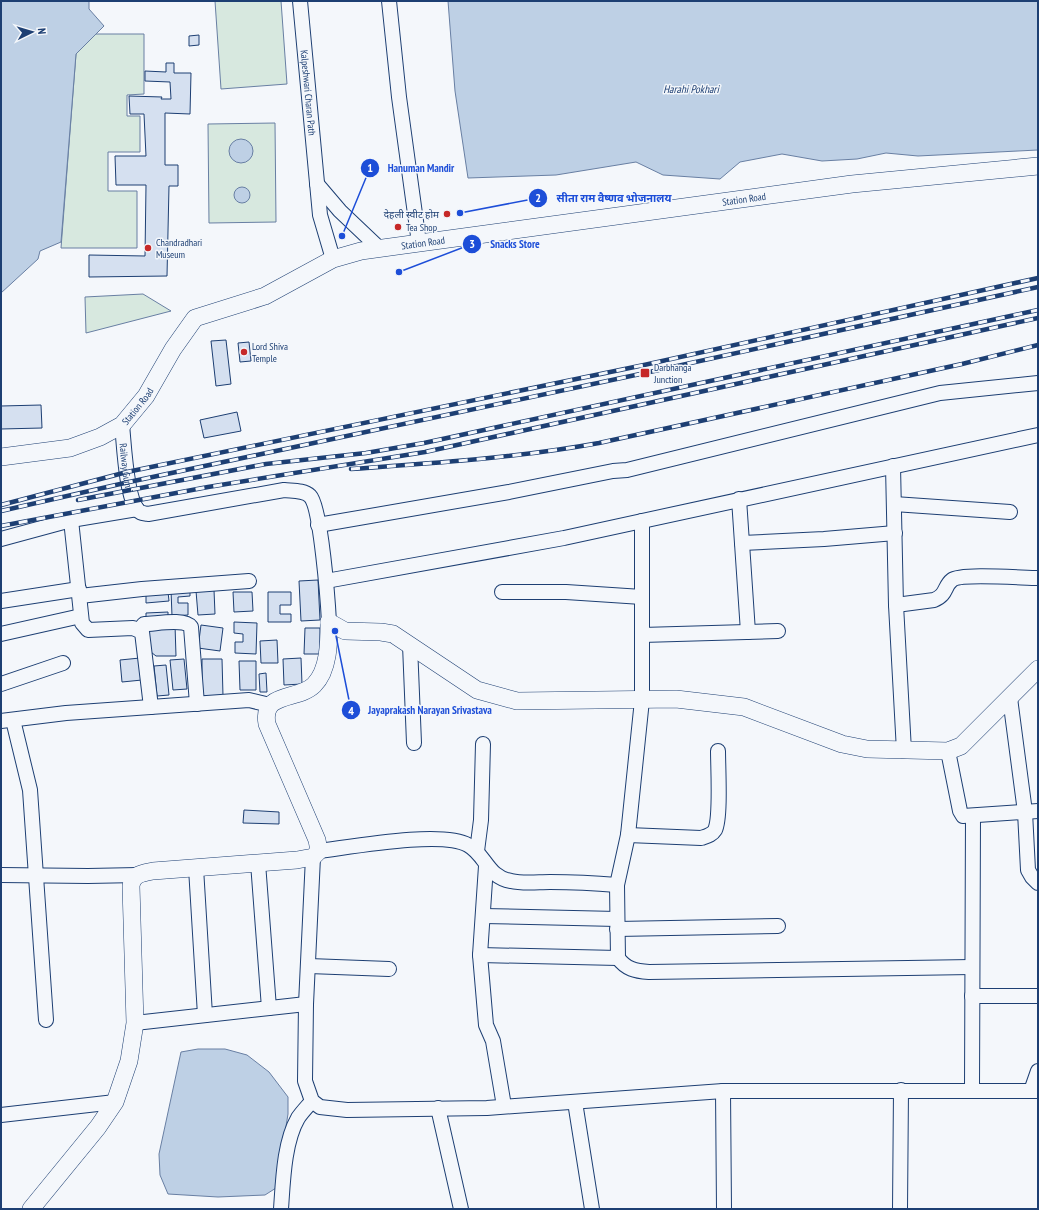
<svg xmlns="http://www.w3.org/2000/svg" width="1039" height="1210" font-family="'PT Sans Narrow','Noto Sans Devanagari',sans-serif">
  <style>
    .green { fill: #d7e8df; stroke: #687fa3 }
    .water { fill: #bed0e5; stroke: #687fa3 }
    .building { fill: #d5e0f0; stroke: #1d3f73 }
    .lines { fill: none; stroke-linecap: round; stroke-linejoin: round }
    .minor-casing { stroke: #1d3f73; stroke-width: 16 }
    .major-casing { stroke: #1d3f73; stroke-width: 18 }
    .minor { stroke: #f4f7fb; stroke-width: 14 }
    .major { stroke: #f4f7fb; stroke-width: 17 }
    .rail-casing { stroke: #1d3f73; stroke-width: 4.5 }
    .rail { stroke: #f4f7fb; stroke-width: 3; stroke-dasharray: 9; stroke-linecap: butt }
    .poi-dot { fill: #c62828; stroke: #f4f7fb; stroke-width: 1.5 }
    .labels { text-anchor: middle; stroke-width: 3; stroke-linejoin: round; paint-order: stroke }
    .street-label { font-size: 10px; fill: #1d3f73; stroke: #f4f7fb }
    .poi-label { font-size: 10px; fill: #1d3f73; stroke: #f4f7fb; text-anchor: start }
    .water-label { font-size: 11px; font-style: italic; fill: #1d3f73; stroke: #f4f7fb }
    .leader { fill: none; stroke: #1d4ed8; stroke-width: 1.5 }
    .callout-dot { fill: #1d4ed8; stroke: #f4f7fb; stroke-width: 1.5 }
    .mark-label { font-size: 12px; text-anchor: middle; font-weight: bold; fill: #fff }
    .callout-label { font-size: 11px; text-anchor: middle; font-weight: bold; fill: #1d4ed8; stroke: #f4f7fb; stroke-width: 3; stroke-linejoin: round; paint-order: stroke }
  </style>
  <rect width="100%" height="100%" fill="#f4f7fb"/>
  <g class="green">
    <path d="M215,1H281L287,84L221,89Z"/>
    <path d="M96,34H144V94L127,95V116H140V152H108V191H137V248H61L76,54Z"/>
    <path d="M275,123L276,222L209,223L208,124Z"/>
    <path d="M143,294L171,311L86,333L85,297Z"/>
  </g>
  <g class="water">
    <path d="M1,1H89V9L104,26L76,54L61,242L40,251L38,259L1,293Z"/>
    <path d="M448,1H1038V150L918,156L886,153L857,159L822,161L782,154L740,162L720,179L663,175L636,162L556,175L468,178L455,91Z"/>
    <circle cx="241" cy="151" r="12"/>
    <circle cx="242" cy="195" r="8"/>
    <path d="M198,1049H225L247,1055L269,1072L288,1097V1114L276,1188L265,1195L218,1197L168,1194L160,1175L159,1154L181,1052Z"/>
  </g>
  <g class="building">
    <path d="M199,35V45L189,46V36Z"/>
    <path d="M166,63H174V73H191L190,114L165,113V165H178V186H169L167,276L89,277V255L145,256L146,185H116L115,156H146L144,114H130L129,96L162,97L161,99H171L170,82L145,81V71L166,72Z"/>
    <path d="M226,340L231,384L216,386L211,341Z"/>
    <path d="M249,342L251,361L240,362L238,343Z"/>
    <path d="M41,405L42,428L1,429V406Z"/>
    <path d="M237,412L241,431L204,438L200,420Z"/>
    <path d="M318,580L320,620L301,621L299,581Z"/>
    <path d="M190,589V596L178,597V603H188V615L172,616L171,590Z"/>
    <path d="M214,590L215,614L198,615L196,591Z"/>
    <path d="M168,592L169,601L146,603V594Z"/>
    <path d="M233,592H252L253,611L234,612Z"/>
    <path d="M268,592H291V605H280V614H291V622H268Z"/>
    <path d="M168,612V622L146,623V613Z"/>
    <path d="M234,622L257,623L256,654L235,653V642H243V634L234,633Z"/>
    <path d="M147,625H175L176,656H156L147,649Z"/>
    <path d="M201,625L223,628L220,651L198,648Z"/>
    <path d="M305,628H320V654H304Z"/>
    <path d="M277,640L278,663H261L260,641Z"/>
    <path d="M140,658L142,680L122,682L120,660Z"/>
    <path d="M301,658L302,684L284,685L283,659Z"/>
    <path d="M184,659L187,689L173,690L170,660Z"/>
    <path d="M202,659H222L223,696H202Z"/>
    <path d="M239,661H256V690H240Z"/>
    <path d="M166,665L169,695L157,696L154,666Z"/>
    <path d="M266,673L267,692H260L259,674Z"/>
    <path d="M244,810L279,812V824L243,823Z"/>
  </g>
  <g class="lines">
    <g class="minor-casing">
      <g id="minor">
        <path id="s1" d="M300,1L320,215L333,259"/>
        <path d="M389,1L399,97L419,243"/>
        <path d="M317,184L340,211L379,248"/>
        <path id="s2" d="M122,425C124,443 126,496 137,509C139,513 143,513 148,514L284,490C292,491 304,490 310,496C321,507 328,603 329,622"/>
        <path d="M893,466L896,605L904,751"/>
        <path d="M739,499L748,632"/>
        <path d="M894,504L1010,512"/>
        <path d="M71,520L82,623L88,630L133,628L142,632L151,707"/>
        <path d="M642,521V700L628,835L617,885L618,958C626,969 635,971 649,972L972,967"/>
        <path d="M318,525L509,492L613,471L627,470L940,393L1038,383"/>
        <path d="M1,539L71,520L137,509"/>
        <path d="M742,543L824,539L895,533"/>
        <path d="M326,581L564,538L1038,435"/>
        <path d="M502,592H566L642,597"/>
        <path d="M80,596L142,589L249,581"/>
        <path d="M1,601L79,589"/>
        <path d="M896,605L934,600C947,595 944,586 952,580C961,573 1023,578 1038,578"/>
        <path d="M139,630L144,624C156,624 184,618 191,627L197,704"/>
        <path d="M1,634L81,616"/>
        <path d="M642,635L778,631"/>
        <path d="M410,645L414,743"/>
        <path d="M1,684L63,663"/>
        <path d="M1010,698L1025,812L1028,870L1032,877L1038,883"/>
        <path d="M13,720L30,790L46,1020"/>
        <path d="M1,721L66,713L249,700L270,705"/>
        <path d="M948,751L960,811L963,816L1038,811"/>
        <path d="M628,835L701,838C707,836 712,835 715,830C721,818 718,767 718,751"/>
        <path d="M319,851C351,847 442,830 468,845C486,855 487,877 511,881C523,884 538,882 550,882C572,882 594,883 617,885"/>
        <path d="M477,851L481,820L483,744"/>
        <path d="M313,857L306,1004L305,1081L312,1101L320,1107L347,1110L487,1108L723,1091H1038"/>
        <path d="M258,863L269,1008"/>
        <path d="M486,866L480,955L486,1025L493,1041L504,1106"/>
        <path d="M196,868L205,1015"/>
        <path d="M1,875L88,876L138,875"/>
        <path d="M483,916L617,919"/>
        <path d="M617,929L778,926"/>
        <path d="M480,955L618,958"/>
        <path d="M309,966L389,969"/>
        <path d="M972,996H1038"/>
        <path d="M135,1023L306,1004"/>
        <path d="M972,1090L973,816"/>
        <path d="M723,1091L724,1209"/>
        <path d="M1031,1091L1038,1071"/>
        <path d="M575,1102L592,1209"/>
        <path d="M438,1108L461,1209"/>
        <path d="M1,1115L115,1102"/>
        <path d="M281,1209C283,1181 284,1142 298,1118C302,1112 308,1106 312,1101"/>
        <path d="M900,1209L901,1090"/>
      </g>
    </g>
    <g class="major-casing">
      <g id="major">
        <path id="s3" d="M1,457L70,448L100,437L122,425L146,396L173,349L195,318L265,296L333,259L361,251L852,184L1038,166"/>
        <path d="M329,622L345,631L381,632L393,634L477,690L517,701L676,699L744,707L842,744L867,749L948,751L961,746L1038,669"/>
        <path d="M31,1209L98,1127L115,1102L129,1061L135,1023L131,886C132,874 143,873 153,871L297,860L313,857L319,851L317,840L267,724C261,691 298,701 314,685C329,670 329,642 329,622"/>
      </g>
    </g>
    <use href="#minor" class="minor"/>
    <use href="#major" class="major"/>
    <g class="rail-casing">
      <g id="rail">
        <path d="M351,469C434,463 517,458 599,443L962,364L1038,345"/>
        <path d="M78,500L266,464L366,453L424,443L1038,310"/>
        <path d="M1,505L127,472L644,365L1038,278"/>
        <path d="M1,511L129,482L645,373L1038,287"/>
        <path d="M1,526L208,487L425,452L1038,318"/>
      </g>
    </g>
    <use href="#rail" class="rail"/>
  </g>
  <g class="poi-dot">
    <circle cx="447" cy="214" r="4"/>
    <circle cx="398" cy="227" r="4"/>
    <circle cx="148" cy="248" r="4"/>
    <circle cx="244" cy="352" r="4"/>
    <rect x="640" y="368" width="10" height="10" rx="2"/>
  </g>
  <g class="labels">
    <g class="street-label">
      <text dy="4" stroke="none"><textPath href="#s1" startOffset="92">Kalpeshwari Charan Path</textPath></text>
      <text dy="4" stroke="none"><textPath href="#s3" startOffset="823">Station Road</textPath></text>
      <text dy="4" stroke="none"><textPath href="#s3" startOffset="499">Station Road</textPath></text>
      <text dy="4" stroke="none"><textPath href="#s3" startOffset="151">Station Road</textPath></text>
      <text dy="4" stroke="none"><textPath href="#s2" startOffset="43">Railway Gumti</textPath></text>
    </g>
    <g class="poi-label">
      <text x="439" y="218" text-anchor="end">देहली स्वीट होम</text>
      <text x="406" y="231">Tea Shop</text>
      <text x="156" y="246">Chandradhari<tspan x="156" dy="12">Museum</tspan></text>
      <text x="252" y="350">Lord Shiva<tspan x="252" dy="12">Temple</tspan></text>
      <text x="654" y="371">Darbhanga<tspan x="654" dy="12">Junction</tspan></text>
    </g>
    <g class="water-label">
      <text x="691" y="93">Harahi Pokhari</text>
    </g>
  </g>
  <path class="leader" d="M342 236L370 168M460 213L538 198M399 272L472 244M335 631L351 710"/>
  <g class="callout-dot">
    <circle cx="342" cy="236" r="4"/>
    <circle cx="460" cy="213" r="4"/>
    <circle cx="399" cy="272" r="4"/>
    <circle cx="335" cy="631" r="4"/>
    <circle cx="370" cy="168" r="10"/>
    <circle cx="538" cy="198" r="10"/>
    <circle cx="472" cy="244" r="10"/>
    <circle cx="351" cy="710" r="10"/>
  </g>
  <g class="mark-label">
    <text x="370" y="172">1</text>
    <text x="538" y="202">2</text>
    <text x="472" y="248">3</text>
    <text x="351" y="715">4</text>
  </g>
  <g class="callout-label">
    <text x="421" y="172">Hanuman Mandir</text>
    <text x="614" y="202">सीता राम वैष्णव भोजनालय</text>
    <text x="515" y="248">Snacks Store</text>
    <text x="430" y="714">Jayaprakash Narayan Srivastava</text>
  </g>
  <rect width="1039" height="1210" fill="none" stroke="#1d3f73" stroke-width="4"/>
  <g transform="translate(32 32) rotate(85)" stroke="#f4f7fb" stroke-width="3" paint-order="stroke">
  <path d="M0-3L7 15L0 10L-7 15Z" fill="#1d3f73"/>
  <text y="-6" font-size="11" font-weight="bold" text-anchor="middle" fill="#1d3f73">N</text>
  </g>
</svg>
